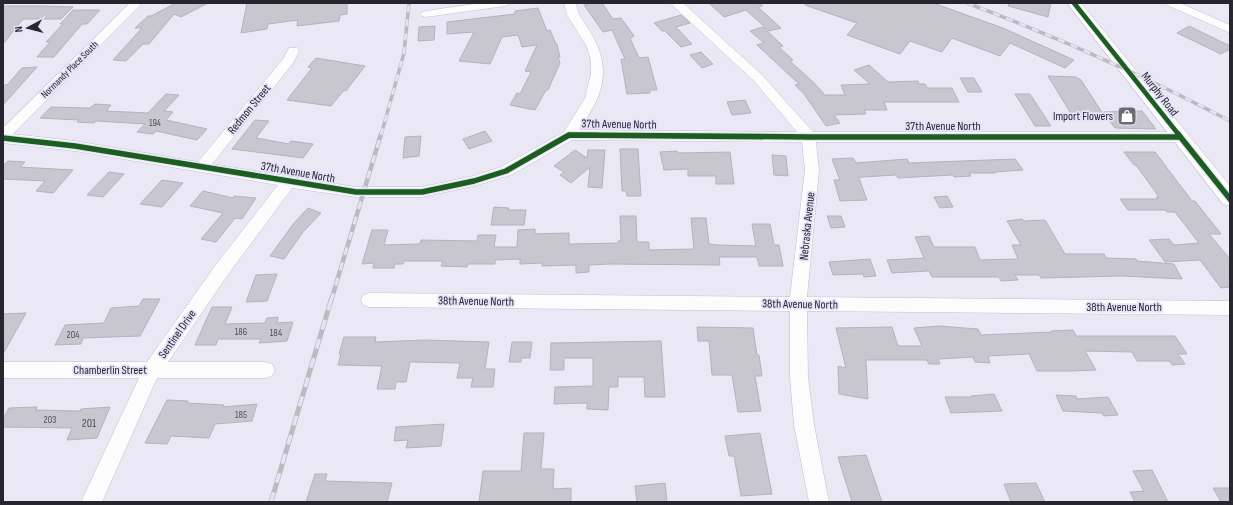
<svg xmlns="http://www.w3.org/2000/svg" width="1233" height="505" font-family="'Sofia Sans Condensed',sans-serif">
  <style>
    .building { fill: #c8c7d0; stroke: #b4b3bc }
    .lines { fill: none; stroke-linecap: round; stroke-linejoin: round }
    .minor-casing { stroke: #c1c0ca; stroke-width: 1 }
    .major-casing { stroke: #c1c0ca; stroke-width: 1 }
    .minor { fill: #fcfcfd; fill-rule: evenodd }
    .major { fill: #fcfcfd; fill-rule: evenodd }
    .rail-far2-casing { stroke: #bbbbbe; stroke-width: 3.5 }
    .rail-far1-casing { stroke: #bbbbbe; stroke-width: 4.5 }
    .rail-casing { stroke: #bbbbbe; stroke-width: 5 }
    .rail-far2 { stroke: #e5e3f9; stroke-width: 2.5; stroke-dasharray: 7; stroke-linecap: butt }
    .rail-far1 { stroke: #e5e3f9; stroke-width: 3; stroke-dasharray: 8; stroke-linecap: butt }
    .rail { stroke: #e5e3f9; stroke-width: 3.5; stroke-dasharray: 10; stroke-linecap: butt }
    .cycleway-far1-casing { stroke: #e5e3f9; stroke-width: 6 }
    .cycleway-casing { stroke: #e5e3f9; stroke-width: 8 }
    .cycleway-far1 { stroke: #1b5e20; stroke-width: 4.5 }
    .cycleway { stroke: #1b5e20; stroke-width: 5.5 }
    .labels { text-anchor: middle; stroke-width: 3.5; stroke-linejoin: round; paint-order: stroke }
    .far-street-label { font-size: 10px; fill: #27262e; stroke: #e5e3f9 }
    .number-label { font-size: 10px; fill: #4f4e56 }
    .street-label { font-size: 12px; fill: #27262e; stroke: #e5e3f9 }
    .poi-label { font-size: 12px; fill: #27262e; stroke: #e5e3f9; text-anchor: end }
    .near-number-label { font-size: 12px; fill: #4f4e56 }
  </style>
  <rect width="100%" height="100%" fill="#e9e8f4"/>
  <g class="building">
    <path d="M176,3H208L181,17L174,14L149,44H143L126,61L113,60L142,28H135L148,16H151Z"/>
    <path d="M247,3H347V14L340,15L339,21L297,26L298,20L268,24L267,29L241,33Z"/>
    <path d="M593,3H602L613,19L621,18L634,36L630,38L639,58L648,57L657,90H650V93L627,94L621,59H625L612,30L603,32L584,5Z"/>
    <path d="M709,3H762V6L758,7L781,28L769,31L746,10L724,17Z"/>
    <path d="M805,3H933L1003,28L1074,60L1065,68L1010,43L1000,56L952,38L942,52L910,41L900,54L847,35L857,23L805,5Z"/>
    <path d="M1009,3H1051L1048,17L1008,6Z"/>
    <path d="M3,6H42L73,7L61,19H23L3,44Z"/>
    <path d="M538,8L547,31L550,30L556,44H557L560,57H558L560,63L548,90H546L535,110L510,105L517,93L520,94L531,72L525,71L537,45L522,47L518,35L502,37L490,64L459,61L474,32L447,34V22L515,14V11Z"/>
    <path d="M73,10H100L87,24H82L54,57H37L50,42H46L63,24H60Z"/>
    <path d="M681,15L690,23L676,27L692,44L681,47L665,31H662L654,23Z"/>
    <path d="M435,26L434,40L418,41L419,27Z"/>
    <path d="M1189,26L1230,46V49L1221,54L1177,33Z"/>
    <path d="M763,27L783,46L779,47L793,60L790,61L813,82L825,95H845L841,85L870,84L854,70L869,65L888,82L918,81L919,84H925L927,88H952L959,102H884L887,110H864L866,114L834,115L840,123L826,126L804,94L795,85L799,84L757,45L764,43L750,31Z"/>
    <path d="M701,52L713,64L702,68L690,55Z"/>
    <path d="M316,58L365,66L346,91L344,90L331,106L287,100L312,68L308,67Z"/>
    <path d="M37,67L3,105V85H7L22,68Z"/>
    <path d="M1048,76L1076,77L1081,80L1105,117H1073Z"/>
    <path d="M960,78H974L982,92H968Z"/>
    <path d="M166,94L179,95L164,111L173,112L166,120L207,129L197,140L156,131L153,134L137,132L145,124L96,121L94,123L77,122L79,120L40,118L51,107L90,108L95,104L111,105L106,111L148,113Z"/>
    <path d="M1015,94H1030L1051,126H1035Z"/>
    <path d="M745,100L751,113L732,115L727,102Z"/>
    <path d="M1142,111L1156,129L1115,128L1103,112Z"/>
    <path d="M255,120L269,121L256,138L289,144L291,141L313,144L303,158L232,149Z"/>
    <path d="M485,131L492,141L469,149L463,139Z"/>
    <path d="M421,136L419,156L403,158L405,137Z"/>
    <path d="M620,149H638L641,196H627L626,191H622Z"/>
    <path d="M575,150L587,158L588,150H605L602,188L588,187L590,167L571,183L560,175L564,172L554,166Z"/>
    <path d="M677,151L678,153L730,152L734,184H716V176H688V169L664,170L660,152Z"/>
    <path d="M1124,152H1155L1192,201H1195L1221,234H1209L1230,259V287L1221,288L1200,260L1165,262L1149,240L1169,239L1174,245L1199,243L1175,212H1167L1165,210H1128L1120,199H1158L1156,197H1159L1136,165H1134Z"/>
    <path d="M772,155L786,156L788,176L774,175Z"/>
    <path d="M853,158L856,163L907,159L909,163L1015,159L1023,170L995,172V173H969L971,176L954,177L953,175L898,178L896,175L862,177L859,178L867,200L840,201L834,180H840L832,159Z"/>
    <path d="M8,161L25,162L20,167L73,170L53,193L36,191L45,181L3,179V166Z"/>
    <path d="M109,172L124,174L103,197L87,195Z"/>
    <path d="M162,180L183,183L162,207L140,204Z"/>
    <path d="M203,191L233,198L234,196L256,198L242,219L235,218L216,242L201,239L223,213L190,206Z"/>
    <path d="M947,196L953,207L940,208L934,197Z"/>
    <path d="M494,207L509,208L508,210H526L524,225H491Z"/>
    <path d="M308,208L321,213L303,232L284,259L270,256L294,223Z"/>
    <path d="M620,216H636L637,242H649V250L694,249L691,218H706L709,244L718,245L756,246L752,224H770L774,245H779L783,266H759L757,257H719L720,265L610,264L589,265V272L576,273V265L542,266V263L520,264V259L495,260V264H468L467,267L441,266L443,261H404L403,264H395L394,268H373L374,263L362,264L372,230H388L384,245L420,244L421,240L477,241L478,235H496L494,247H517L518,230L535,229V234L569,233V244L618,243V241H621Z"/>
    <path d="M827,216H841L845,227L831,228Z"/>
    <path d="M1022,219L1024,221L1045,220L1065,254H1104L1106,258L1136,259L1137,261L1174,264L1182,279L1122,276L1041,278L1039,275H1015L1018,280L1001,281L999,277H932L929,271L892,273L887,260L924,258L915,237L929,236L934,247H975L980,260L1018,259L1012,245H1021L1007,221Z"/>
    <path d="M870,259L876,276L864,277L863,274L833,275L829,262Z"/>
    <path d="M277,274L267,301L246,302L256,275Z"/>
    <path d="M143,299H160L140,336L83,338L81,344L55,345L65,325L104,323L111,308L139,306Z"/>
    <path d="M212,307H232L225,324L265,323L267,318L278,317L277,323L293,322L287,341L259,343L261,339H218L216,345H195Z"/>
    <path d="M26,313L3,354V314Z"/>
    <path d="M939,326L978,329L981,335L1052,332L1051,331L1073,330L1076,336H1175L1187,354H1178L1185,364L1172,365L1170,361H1137L1132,352L1085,351L1096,370L1073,371H1037L1029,354L988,356L990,363L975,362L973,357L938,359L940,364H929L927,360H866L868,399L839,394L838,366L846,368L836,328L892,327L898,346H922L914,328Z"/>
    <path d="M697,327L753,328L757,355H759L762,376H755L761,411L738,412L732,375H712L709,341H698Z"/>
    <path d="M344,337H376L375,342L425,340L489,342L485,369H495L493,387H471L473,378H457L460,363L410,362L406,382H396L395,389H377L382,366L338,365L341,354H339Z"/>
    <path d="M661,341L665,397H645L644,377H618V387H609L608,410L587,409V403L554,404L555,387L593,386V358H564V370H550L551,343Z"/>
    <path d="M512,342H532L530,358H521V362H509Z"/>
    <path d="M994,394L1002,411L951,413L945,397H971V396Z"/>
    <path d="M1056,395L1076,396L1077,399L1108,397L1118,415L1104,416L1102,413L1063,411Z"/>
    <path d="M167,400L188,401L187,403L224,405L223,407L257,404L252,421L215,424L209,438L171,436L167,444L145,443Z"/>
    <path d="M37,407L36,410L80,411L81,409L110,407L97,438L67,440L72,428L3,427V419L9,408Z"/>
    <path d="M444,424L441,446L406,448L408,440L394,441L396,427Z"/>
    <path d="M524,433H544L541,469H554L553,489L571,488V502H479L483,471H521Z"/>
    <path d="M760,433L772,494L741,496L734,456H729L725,436Z"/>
    <path d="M866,455L882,502H852L838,457Z"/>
    <path d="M1152,470L1168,502H1135L1130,492L1144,491L1133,471Z"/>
    <path d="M315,474H327L325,481L392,483L387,502H306Z"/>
    <path d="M665,483L667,502H637L635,486Z"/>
    <path d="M1036,483L1045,502H1011L1004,484Z"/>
    <path d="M1213,488H1230V502H1221Z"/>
  </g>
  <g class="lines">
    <g class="minor-casing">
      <g id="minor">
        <path d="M130,3H142L13,134L75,141L198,162L283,59L289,48H297L299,51L293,63L212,164L356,187H422L473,176L501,167L564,132L585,98L591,74V61L587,47L567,15L564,3H576C577,15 585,23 591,33C613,71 602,97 579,130L797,132L754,81L670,3H683L762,75L813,132H1180L1185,134L1187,137L1185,140L1180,142H816L819,170L807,297L1230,301V315L807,311L808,377L814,425L829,502H809L794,425L790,377V311L369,307L363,305L361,300L363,295L369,293L790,297L805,170L802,142L572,140L511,175L474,186L422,197H356L292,188L227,276L168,362H266L272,364L275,370L272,376L266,378H157L102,502H81L139,378H3V362H147L215,266L278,185L75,151L3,143V128Z"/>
        <path d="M481,3H511L505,6L426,17L422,16L420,14L422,12L426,11Z"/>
        <path d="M1165,3H1180L1230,25V33L1167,5Z"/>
      </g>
    </g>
    <g class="major-casing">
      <path id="major" d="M1067,3H1081L1230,186V206L1223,204Z"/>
    </g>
    <use href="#minor" class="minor"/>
    <use href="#major" class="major"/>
    <g class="rail-far2-casing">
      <g id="rail-far2">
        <path d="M967,3C1057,37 1145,76 1230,121"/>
        <path d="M381,135L404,53L409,3"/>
      </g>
    </g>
    <g class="rail-far1-casing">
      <path id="rail-far1" d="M331,301L381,134"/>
    </g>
    <g class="rail-casing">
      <path id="rail" d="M271,502L331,300"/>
    </g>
    <use href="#rail-far2" class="rail-far2"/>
    <use href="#rail-far1" class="rail-far1"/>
    <use href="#rail" class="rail"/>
    <g class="cycleway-far1-casing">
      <g id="cycleway-far1">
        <path d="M1074,3L1179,135"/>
        <path d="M569,135H598"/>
      </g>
    </g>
    <g class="cycleway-casing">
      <g id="cycleway">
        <path d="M1178,134L1230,199"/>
        <path d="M3,138L75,146L356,192H422L474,181L506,171L569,135L809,137H1180"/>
      </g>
    </g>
    <use href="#cycleway-far1" class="cycleway-far1"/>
    <use href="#cycleway" class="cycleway"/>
  </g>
  <defs>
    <g id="shop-square" transform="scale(1)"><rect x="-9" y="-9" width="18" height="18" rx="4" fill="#6b6a73" stroke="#e5e3f9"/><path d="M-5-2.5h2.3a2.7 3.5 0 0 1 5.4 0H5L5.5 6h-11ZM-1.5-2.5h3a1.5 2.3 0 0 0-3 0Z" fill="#fff"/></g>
  </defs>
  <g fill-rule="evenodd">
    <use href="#shop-square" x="1127" y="116"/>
  </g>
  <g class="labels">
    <g class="far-street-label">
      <text transform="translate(69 69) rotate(-45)" y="4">Normandy Place South</text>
    </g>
    <g class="number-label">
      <text x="155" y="126">194</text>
      <text x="241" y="335">186</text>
      <text x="276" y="336">184</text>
      <text x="73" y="338">204</text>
      <text x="241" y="418">185</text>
      <text x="50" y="423">203</text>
    </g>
    <g class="street-label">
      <text transform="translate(1160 94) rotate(52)" y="4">Murphy Road</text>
      <text transform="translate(249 109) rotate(-51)" y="4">Redmon Street</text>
      <text transform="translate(619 124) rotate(1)" y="4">37th Avenue North</text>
      <text x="943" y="130">37th Avenue North</text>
      <text transform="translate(298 172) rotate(10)" y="4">37th Avenue North</text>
      <text transform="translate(807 226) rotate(-84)" y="4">Nebraska Avenue</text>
      <text transform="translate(476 301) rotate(1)" y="4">38th Avenue North</text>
      <text transform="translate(800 304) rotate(1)" y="4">38th Avenue North</text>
      <text x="1124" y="311">38th Avenue North</text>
      <text transform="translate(177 334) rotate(-55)" y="4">Sentinel Drive</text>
      <text x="110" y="374">Chamberlin Street</text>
    </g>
    <g class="poi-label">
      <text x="1113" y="120">Import Flowers</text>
    </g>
    <g class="near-number-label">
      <text x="89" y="427">201</text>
    </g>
  </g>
  <rect width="1233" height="505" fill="none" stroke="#27262e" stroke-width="8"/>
  <g transform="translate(28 28) rotate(263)" stroke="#e5e3f9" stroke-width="3" paint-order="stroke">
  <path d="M0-3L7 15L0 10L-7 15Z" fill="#27262e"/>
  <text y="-6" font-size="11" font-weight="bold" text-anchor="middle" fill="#27262e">N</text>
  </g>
</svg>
